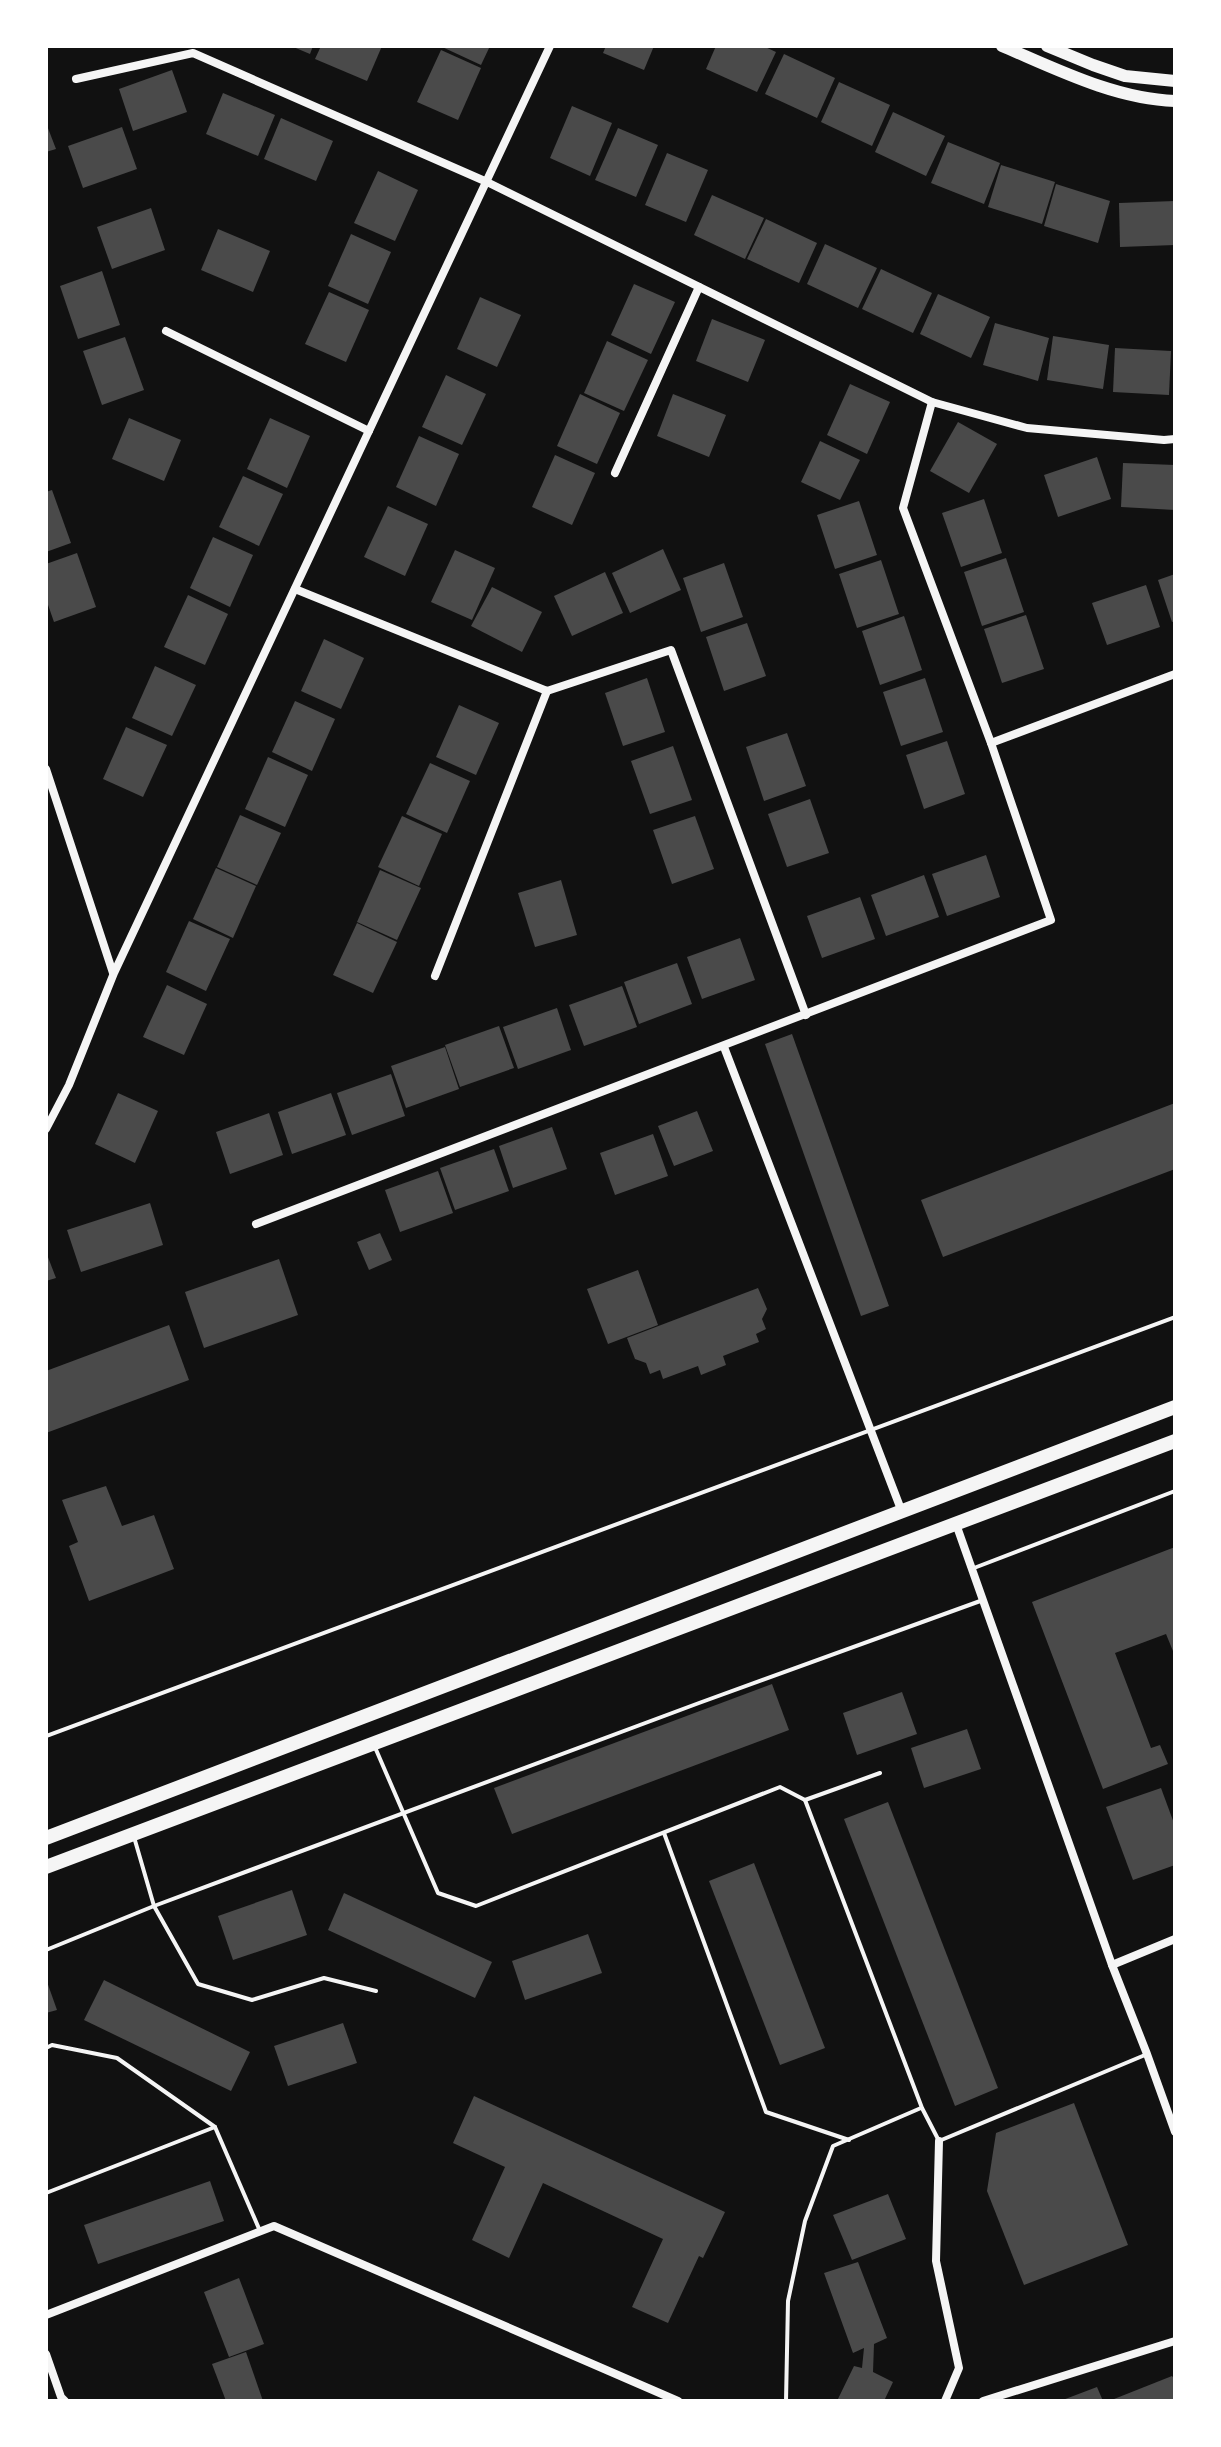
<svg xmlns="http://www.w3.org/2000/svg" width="1221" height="2447" font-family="'Fira Sans',sans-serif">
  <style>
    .building { fill: #4a4a4a }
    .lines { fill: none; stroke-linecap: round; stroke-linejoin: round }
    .service { stroke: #f5f5f5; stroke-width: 4 }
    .minor { stroke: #f5f5f5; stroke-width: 8 }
    .secondary { stroke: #f5f5f5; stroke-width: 12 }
    .primary { stroke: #f5f5f5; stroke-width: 14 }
  </style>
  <rect width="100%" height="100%" fill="#111"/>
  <g class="building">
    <path d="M291,46H313L310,54Z"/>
    <path d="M321,46H382L367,81L315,59Z"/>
    <path d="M440,46H490L481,65Z"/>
    <path d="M606,46H654L644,70L603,53Z"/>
    <path d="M716,46H763L776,52L757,92L706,69Z"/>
    <path d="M441,50L481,68L458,120L417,102Z"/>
    <path d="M784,54L835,78L817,118L765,94Z"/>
    <path d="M172,70L187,112L133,131L119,89Z"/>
    <path d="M839,82L890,105L872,146L821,122Z"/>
    <path d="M223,93L275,115L258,156L206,134Z"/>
    <path d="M572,106L612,123L590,176L550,158Z"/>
    <path d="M893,112L945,136L926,176L875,152Z"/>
    <path d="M281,118L333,141L316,181L264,159Z"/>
    <path d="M46,123L56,149L46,152Z"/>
    <path d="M122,127L137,169L83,188L68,146Z"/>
    <path d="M618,128L658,145L636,197L595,180Z"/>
    <path d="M948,142L1000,163L984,204L931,183Z"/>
    <path d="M667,153L708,170L686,222L645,205Z"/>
    <path d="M1001,165L1055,182L1042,224L988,207Z"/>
    <path d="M378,171L418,190L395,241L354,223Z"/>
    <path d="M1056,184L1110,201L1098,243L1044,226Z"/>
    <path d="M712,195L764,218L745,259L694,235Z"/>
    <path d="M1175,201V245L1120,247L1119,203Z"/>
    <path d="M151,208L165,250L112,269L97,227Z"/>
    <path d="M766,219L817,243L799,283L747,259Z"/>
    <path d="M218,229L270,251L253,292L201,270Z"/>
    <path d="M351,234L391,252L368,304L328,286Z"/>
    <path d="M825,244L877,268L858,308L807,284Z"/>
    <path d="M881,269L932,293L913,333L862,309Z"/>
    <path d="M102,271L120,325L78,339L60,286Z"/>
    <path d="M634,284L675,302L651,354L611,335Z"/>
    <path d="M329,292L369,310L346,362L305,344Z"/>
    <path d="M938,294L990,317L971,358L920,334Z"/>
    <path d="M480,297L521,315L497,367L457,349Z"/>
    <path d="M712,319L765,340L748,382L696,361Z"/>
    <path d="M995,323L1049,338L1038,381L983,365Z"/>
    <path d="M1053,336L1109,345L1103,389L1047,380Z"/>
    <path d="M125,337L144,390L102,405L83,351Z"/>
    <path d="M607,341L648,360L624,411L584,393Z"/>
    <path d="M1115,348L1171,351L1169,395L1113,392Z"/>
    <path d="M446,375L486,394L462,445L422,427Z"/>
    <path d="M850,384L890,402L867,454L827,435Z"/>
    <path d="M580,394L620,413L597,464L557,446Z"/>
    <path d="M673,394L726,415L709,457L657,436Z"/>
    <path d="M129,418L181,440L164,481L112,459Z"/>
    <path d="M270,418L310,436L287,488L247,469Z"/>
    <path d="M958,422L997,444L969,493L930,471Z"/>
    <path d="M419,436L459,454L436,506L396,487Z"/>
    <path d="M820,441L860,460L840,500L801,482Z"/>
    <path d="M555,455L595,473L572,525L532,507Z"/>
    <path d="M1097,457L1111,499L1058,517L1044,475Z"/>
    <path d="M1123,463L1175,465V510L1121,507Z"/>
    <path d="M243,476L283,494L259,546L219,527Z"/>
    <path d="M52,490L71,543L46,552V492Z"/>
    <path d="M984,499L1002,553L961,567L942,513Z"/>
    <path d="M859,501L877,555L835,569L817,515Z"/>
    <path d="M388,506L428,524L405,576L364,557Z"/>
    <path d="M213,537L253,555L230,607L190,588Z"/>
    <path d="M663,549L681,590L630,613L612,573Z"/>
    <path d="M455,550L495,568L472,620L431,602Z"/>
    <path d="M77,553L96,607L54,622L46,599V564Z"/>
    <path d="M1006,558L1024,612L982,626L964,572Z"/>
    <path d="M881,560L899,614L857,628L839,574Z"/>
    <path d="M724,563L743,617L701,632L683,578Z"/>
    <path d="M605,572L623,613L572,636L554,596Z"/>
    <path d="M1175,574V621L1172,622L1158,580Z"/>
    <path d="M1146,585L1160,627L1107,645L1092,603Z"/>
    <path d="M492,587L542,612L522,652L471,626Z"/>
    <path d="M188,595L228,614L205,665L164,647Z"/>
    <path d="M1026,615L1044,669L1002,683L984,629Z"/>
    <path d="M904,616L922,670L880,685L862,631Z"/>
    <path d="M747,623L766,676L724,691L706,637Z"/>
    <path d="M324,639L364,658L341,709L301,691Z"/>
    <path d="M155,666L196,685L172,736L132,718Z"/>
    <path d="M647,678L665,732L623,746L605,693Z"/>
    <path d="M925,678L943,732L901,746L883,692Z"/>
    <path d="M295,701L335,719L312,771L272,752Z"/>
    <path d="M459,705L499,723L476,775L436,757Z"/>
    <path d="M126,727L167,745L143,797L103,779Z"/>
    <path d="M787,733L806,786L764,801L746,747Z"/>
    <path d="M947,741L965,794L924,809L906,755Z"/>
    <path d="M673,746L692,800L650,814L631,761Z"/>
    <path d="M268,757L308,775L285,827L245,809Z"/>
    <path d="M430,763L470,781L447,833L406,814Z"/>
    <path d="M810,799L829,853L787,867L768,814Z"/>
    <path d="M240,815L281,833L257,885L217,867Z"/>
    <path d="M402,816L442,834L419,886L378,867Z"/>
    <path d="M695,816L714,869L672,884L653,830Z"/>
    <path d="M986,855L1000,897L947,916L932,874Z"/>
    <path d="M216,868L256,886L233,938L193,919Z"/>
    <path d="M380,870L421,888L397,940L357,922Z"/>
    <path d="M924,875L939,917L886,936L871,895Z"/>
    <path d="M561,880L577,935L535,947L518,893Z"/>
    <path d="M860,897L875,939L822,958L807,916Z"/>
    <path d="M189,921L230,939L206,991L166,972Z"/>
    <path d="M357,923L397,942L373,993L333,975Z"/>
    <path d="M740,938L755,980L702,999L687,957Z"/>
    <path d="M677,963L692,1004L639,1024L624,982Z"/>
    <path d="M167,985L207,1004L184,1055L143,1037Z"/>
    <path d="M622,986L637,1027L584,1046L569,1005Z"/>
    <path d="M557,1008L571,1050L518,1069L503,1027Z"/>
    <path d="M499,1026L514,1068L460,1087L445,1045Z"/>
    <path d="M792,1034L889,1306L861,1316L765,1044Z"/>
    <path d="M445,1047L459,1089L406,1108L391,1066Z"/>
    <path d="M391,1074L405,1116L352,1135L337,1093Z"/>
    <path d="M118,1093L158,1111L135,1163L95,1144Z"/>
    <path d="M331,1093L346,1135L292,1154L278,1112Z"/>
    <path d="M1175,1103V1169L943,1257L921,1200Z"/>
    <path d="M697,1111L713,1151L674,1166L658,1126Z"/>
    <path d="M269,1113L283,1155L230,1174L216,1132Z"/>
    <path d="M552,1127L567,1169L513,1188L499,1146Z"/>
    <path d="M653,1134L668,1176L615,1195L600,1153Z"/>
    <path d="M494,1149L509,1191L455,1210L440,1168Z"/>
    <path d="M438,1171L453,1213L400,1232L385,1190Z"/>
    <path d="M150,1203L163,1245L81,1272L67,1230Z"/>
    <path d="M380,1233L392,1260L369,1270L357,1242Z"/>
    <path d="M46,1252L56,1278L46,1281Z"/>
    <path d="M279,1259L298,1315L204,1348L185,1292Z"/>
    <path d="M638,1270L658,1325L608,1344L587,1289Z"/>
    <path d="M758,1288L767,1309L762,1319L766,1329L756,1334L759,1342L723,1356L726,1365L701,1375L698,1366L663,1379L660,1370L650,1374L646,1363L635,1359L627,1338Z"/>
    <path d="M169,1325L189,1380L46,1433V1371Z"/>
    <path d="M106,1486L122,1526L154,1515L174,1569L89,1601L69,1546L78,1542L62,1500Z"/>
    <path d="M1175,1547V1656L1166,1634L1115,1653L1151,1748L1160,1745L1168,1764L1103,1789L1032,1602Z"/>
    <path d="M772,1684L789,1730L512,1834L494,1788Z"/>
    <path d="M902,1692L917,1734L857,1755L843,1713Z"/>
    <path d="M967,1729L981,1769L924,1788L911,1748Z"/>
    <path d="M1161,1788L1175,1826V1865L1133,1880L1106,1807Z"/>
    <path d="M888,1802L998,2088L955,2106L844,1819Z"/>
    <path d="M754,1863L825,2048L780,2065L709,1881Z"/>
    <path d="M292,1890L307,1935L233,1960L218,1916Z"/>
    <path d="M344,1893L492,1962L475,1998L328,1930Z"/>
    <path d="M588,1934L602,1973L525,2000L512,1961Z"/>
    <path d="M46,1979L57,2010L46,2013Z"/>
    <path d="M104,1980L250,2052L231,2091L84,2020Z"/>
    <path d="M343,2023L357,2063L288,2086L274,2046Z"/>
    <path d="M474,2096L725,2212L703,2258L699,2256L668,2323L632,2307L663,2239L543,2183L509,2258L472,2240L505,2167L453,2143Z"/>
    <path d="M1074,2103L1128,2245L1024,2285L987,2191L996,2133Z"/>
    <path d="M210,2181L224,2221L98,2264L84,2225Z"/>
    <path d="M888,2194L906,2239L852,2260L833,2215Z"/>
    <path d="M858,2262L887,2338L874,2344L873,2372L893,2382L884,2401H837L854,2366L862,2368L864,2348L853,2353L824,2273Z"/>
    <path d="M239,2278L264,2344L229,2357L204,2292Z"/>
    <path d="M246,2352L263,2401H226L212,2364Z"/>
    <path d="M1172,2376L1175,2380V2401H1109Z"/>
    <path d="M1097,2387L1103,2401H1060Z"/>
  </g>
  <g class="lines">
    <g class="service">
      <path d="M974,1568L1175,1491"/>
      <path d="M46,1736L1175,1317"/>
      <path d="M374,1745L438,1893L476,1906L780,1787L805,1800L922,2108L939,2141L1145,2055"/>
      <path d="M805,1800L880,1773"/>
      <path d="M664,1833L766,2112L849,2140"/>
      <path d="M134,1837L154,1906L198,1984L252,2000L324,1978L376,1991"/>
      <path d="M46,1950L154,1906L699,1703L983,1600"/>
      <path d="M46,2048L52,2045L117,2058L215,2127L260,2231"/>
      <path d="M46,2193L215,2127"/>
      <path d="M786,2401L788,2301L805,2221L833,2146L921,2108"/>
    </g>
    <g class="minor">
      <path d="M76,79L193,53L487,182L932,402L1027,428L1164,440L1175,439"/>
      <path d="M166,331L369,431"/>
      <path d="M615,473L699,287"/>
      <path d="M295,589L547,691L671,650L806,1015"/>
      <path d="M991,743L1175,674"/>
      <path d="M46,769L113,973"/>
      <path d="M435,976L547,691"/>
      <path d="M724,1047L902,1512"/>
      <path d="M46,1129L69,1085L114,973L550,46"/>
      <path d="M256,1224L1051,920L991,743L903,508L932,402"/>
      <path d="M956,1524L1112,1965L1147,2054L1175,2132"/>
      <path d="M1112,1965L1175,1939"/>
      <path d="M939,2141L936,2261L959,2368L945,2401"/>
      <path d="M46,2315L274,2226L678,2401"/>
      <path d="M46,2354L61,2397L65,2401"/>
      <path d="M983,2401L1175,2341"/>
    </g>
    <g class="secondary">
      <path d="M1002,46C1056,69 1115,99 1175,101"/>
      <path d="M1047,46L1093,65L1125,76L1175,81"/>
    </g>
    <g class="primary">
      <path d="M46,1838L1175,1407"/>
      <path d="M46,1867L1175,1441"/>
    </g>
  </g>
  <rect width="1221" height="2447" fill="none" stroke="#ffffff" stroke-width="96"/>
</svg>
